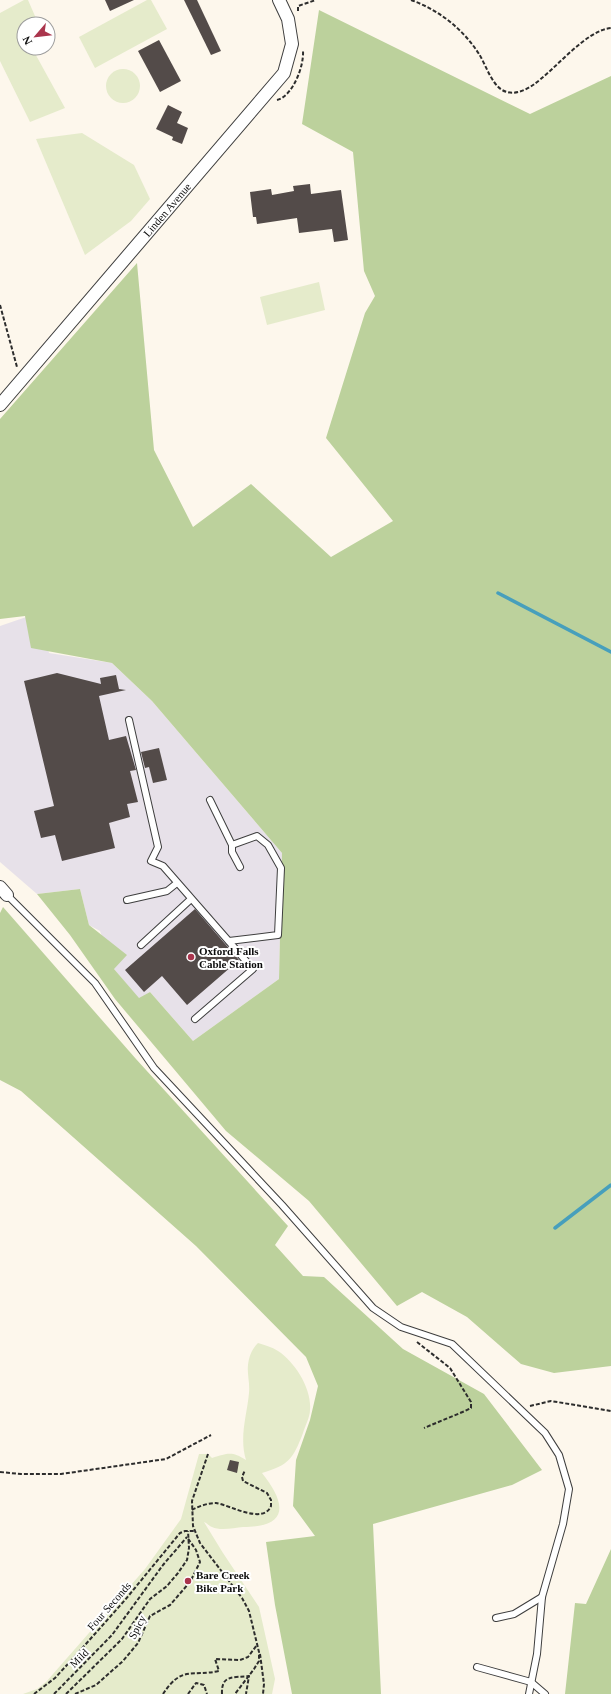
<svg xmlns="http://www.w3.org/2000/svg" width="611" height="1694" font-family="Georgia,serif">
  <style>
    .industrial { fill: #e7e1e9 }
    .forest { fill: #bcd19c }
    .pitch { fill: #e5ebcb }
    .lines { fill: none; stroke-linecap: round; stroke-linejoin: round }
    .stream { stroke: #479fbc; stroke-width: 3.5 }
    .building { fill: #534b49 }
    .lane-casing { stroke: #3e3e3e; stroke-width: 8 }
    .street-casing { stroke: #3e3e3e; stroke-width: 14 }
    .path { stroke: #2d2d2d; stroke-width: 2; stroke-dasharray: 4 2; stroke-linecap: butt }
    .lane { stroke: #fff; stroke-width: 6 }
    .street { stroke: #fff; stroke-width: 12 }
    .poi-dot { fill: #aa354d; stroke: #fff; stroke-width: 1.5 }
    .labels { text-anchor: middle; stroke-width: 4; stroke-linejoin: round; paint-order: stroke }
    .street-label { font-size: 11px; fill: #0b0b0b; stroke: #fff }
    .poi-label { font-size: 11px; font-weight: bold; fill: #0b0b0b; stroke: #fff; text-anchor: start }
  </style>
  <rect width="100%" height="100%" fill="#fdf7ec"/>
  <path class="industrial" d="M38,613L49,653L112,663L152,701L282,853L279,979L193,1041L150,992L139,999L114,969L100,931L89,925L80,889L37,894L0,862V626Z"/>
  <g class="forest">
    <path d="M319,10L530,114L611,76V1366L554,1373L521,1364L467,1317L422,1292L397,1306L309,1201L226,1131L115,999L70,935L37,894L80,889L89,925L127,955L114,969L139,998L150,992L193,1041L279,979L282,853L152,701L112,663L31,648L25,616L0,619V419L137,263L154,450L193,527L251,484L331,557L393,521L326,438L365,313L375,296L364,271L353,152L302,124Z"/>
    <path d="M3,907L136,1059L288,1226L275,1245L303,1276L324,1277L403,1349L484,1394L542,1470L512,1485L373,1524L381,1694H292L275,1605L266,1542L315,1536L293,1506L296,1460L310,1420L318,1386L306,1357L196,1246L21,1091L0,1080V913Z"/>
    <path d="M611,1549V1694H565L575,1603L586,1604Z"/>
  </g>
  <g class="pitch">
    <path d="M24,0H28L38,23L24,24V48H32L65,108L30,122L0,61V13Z"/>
    <path d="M147,0H151L167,29L95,68L79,37Z"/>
    <circle cx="123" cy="86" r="17"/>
    <path d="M82,133L134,165L150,199L131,221L85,255L36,139Z"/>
    <path d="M319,282L325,310L267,325L260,297Z"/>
    <path d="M258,1343C264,1345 272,1347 278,1351C295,1362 312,1389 310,1410C310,1417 305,1426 303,1433C293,1459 289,1465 262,1473C286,1503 290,1527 243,1527C234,1528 220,1531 212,1527C209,1526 207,1523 204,1522L223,1553L259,1607L275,1679L272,1694H23L37,1689L46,1682L145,1569L181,1519L199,1454H208L212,1458C228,1453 232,1451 246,1460C239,1437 247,1415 249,1393C250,1383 247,1374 248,1365C249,1356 252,1349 258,1343Z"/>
  </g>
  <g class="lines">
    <g class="stream">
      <path d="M498,593L611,652"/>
      <path d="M555,1228L611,1185"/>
    </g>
  </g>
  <g class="building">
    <path d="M105,0H134L110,11Z"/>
    <path d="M184,0H197L221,51L211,55Z"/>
    <path d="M159,40L181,81L160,92L138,51Z"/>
    <path d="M168,105L182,112L177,123L188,128L182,144L172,140L173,137L156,129Z"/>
    <path d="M310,184L311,194L341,190L348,240L334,242L332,229L299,233L297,218L257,224L256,217H253L250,192L271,189L272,195L294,191L293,186Z"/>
    <path d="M57,673L101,684L100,678L116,675L119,689L126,690L99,696L109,740L126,736L136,770L130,771L138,802L127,804L130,817L109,823L115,848L62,861L55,835L41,838L34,811L54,806L24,681Z"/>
    <path d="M159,748L167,780L153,783L149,767L145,768L141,752Z"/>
    <path d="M195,909L239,960L187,1005L162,976L144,992L125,970Z"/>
    <path d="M230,1460L239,1462L237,1473L227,1470Z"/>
  </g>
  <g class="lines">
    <g class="lane-casing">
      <g id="lane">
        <path d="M129,720L158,847L151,861L163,866L253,969L195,1019"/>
        <path d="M210,800L232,845L257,836L268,845L281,868L278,935L229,941"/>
        <path d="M232,845V852L240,867"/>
        <path d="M7,895L95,983L154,1068L282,1205L373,1308L401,1327L452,1344L545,1433L559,1455L569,1489L563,1524L542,1597L537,1654L529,1694"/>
        <path d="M127,900L167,891L177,883"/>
        <path d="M141,945L191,899"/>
        <path d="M496,1618L514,1614L542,1597"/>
        <path d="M477,1667L531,1682L545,1694"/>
      </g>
    </g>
    <g class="street-casing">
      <g id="street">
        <path id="s1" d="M0,405L284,73L292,44L288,19L279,0"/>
        <path d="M0,887L7,895"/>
      </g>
    </g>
    <g class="path">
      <path d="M411,0C439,10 463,29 479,54C486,65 491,83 502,90C513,96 524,91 533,85C555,70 586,30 611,28"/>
      <path d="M298,11V6L316,0"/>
      <path d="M277,100C293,96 304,66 303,51"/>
      <path d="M0,305L17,367"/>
      <path d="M417,1342L450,1368L471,1402V1408L465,1411L424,1428"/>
      <path d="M530,1406L551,1401L611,1411"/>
      <path d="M208,1454L192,1501L193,1526L200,1543L242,1598L249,1611L259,1652V1661L254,1669L235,1694"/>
      <path d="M0,1472L21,1474H61L166,1459L211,1435"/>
      <path d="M192,1510C199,1506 208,1503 216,1503C230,1505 263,1525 271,1506V1500L267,1493L243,1481L242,1477L245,1470"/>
      <path d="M260,1654L264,1684L263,1694"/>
      <path d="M34,1694L55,1678L77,1654L125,1600L180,1533L185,1531H194"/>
      <path d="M54,1694L112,1635L163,1565L187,1537"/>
      <path d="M66,1694L122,1639L150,1599L167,1586L178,1573L187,1560L189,1548L188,1531"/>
      <path d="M75,1694L96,1685L123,1661L138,1643L150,1616L170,1605L190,1582L200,1562L196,1550L187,1537"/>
      <path d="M163,1694C182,1665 192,1677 219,1671L215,1659L240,1660L248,1657L257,1645"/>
      <path d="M188,1694L196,1683L204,1685L207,1694"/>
      <path d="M222,1694C221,1674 234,1678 249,1676L246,1694"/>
    </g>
    <use href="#lane" class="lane"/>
    <use href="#street" class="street"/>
  </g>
  <g class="poi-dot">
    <circle cx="191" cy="957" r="4"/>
    <circle cx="188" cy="1581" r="4"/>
  </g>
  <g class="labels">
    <g class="street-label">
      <text dy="4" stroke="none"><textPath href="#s1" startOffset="257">Linden Avenue</textPath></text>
      <text transform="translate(109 1606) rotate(-49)" y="4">Four Seconds</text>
      <text transform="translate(137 1627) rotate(-62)" y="4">Spicy</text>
      <text transform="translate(79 1658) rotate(-45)" y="4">Mild</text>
    </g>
    <g class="poi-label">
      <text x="199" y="955">Oxford Falls<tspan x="199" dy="13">Cable Station</tspan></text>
      <text x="196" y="1579">Bare Creek<tspan x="196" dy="13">Bike Park</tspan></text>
    </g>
  </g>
  <g transform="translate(36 36) rotate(242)"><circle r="19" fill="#ffffff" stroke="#9d9d9d"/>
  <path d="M0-3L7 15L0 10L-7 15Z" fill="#aa354d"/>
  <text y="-6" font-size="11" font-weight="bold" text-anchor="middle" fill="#0b0b0b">N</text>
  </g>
</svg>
